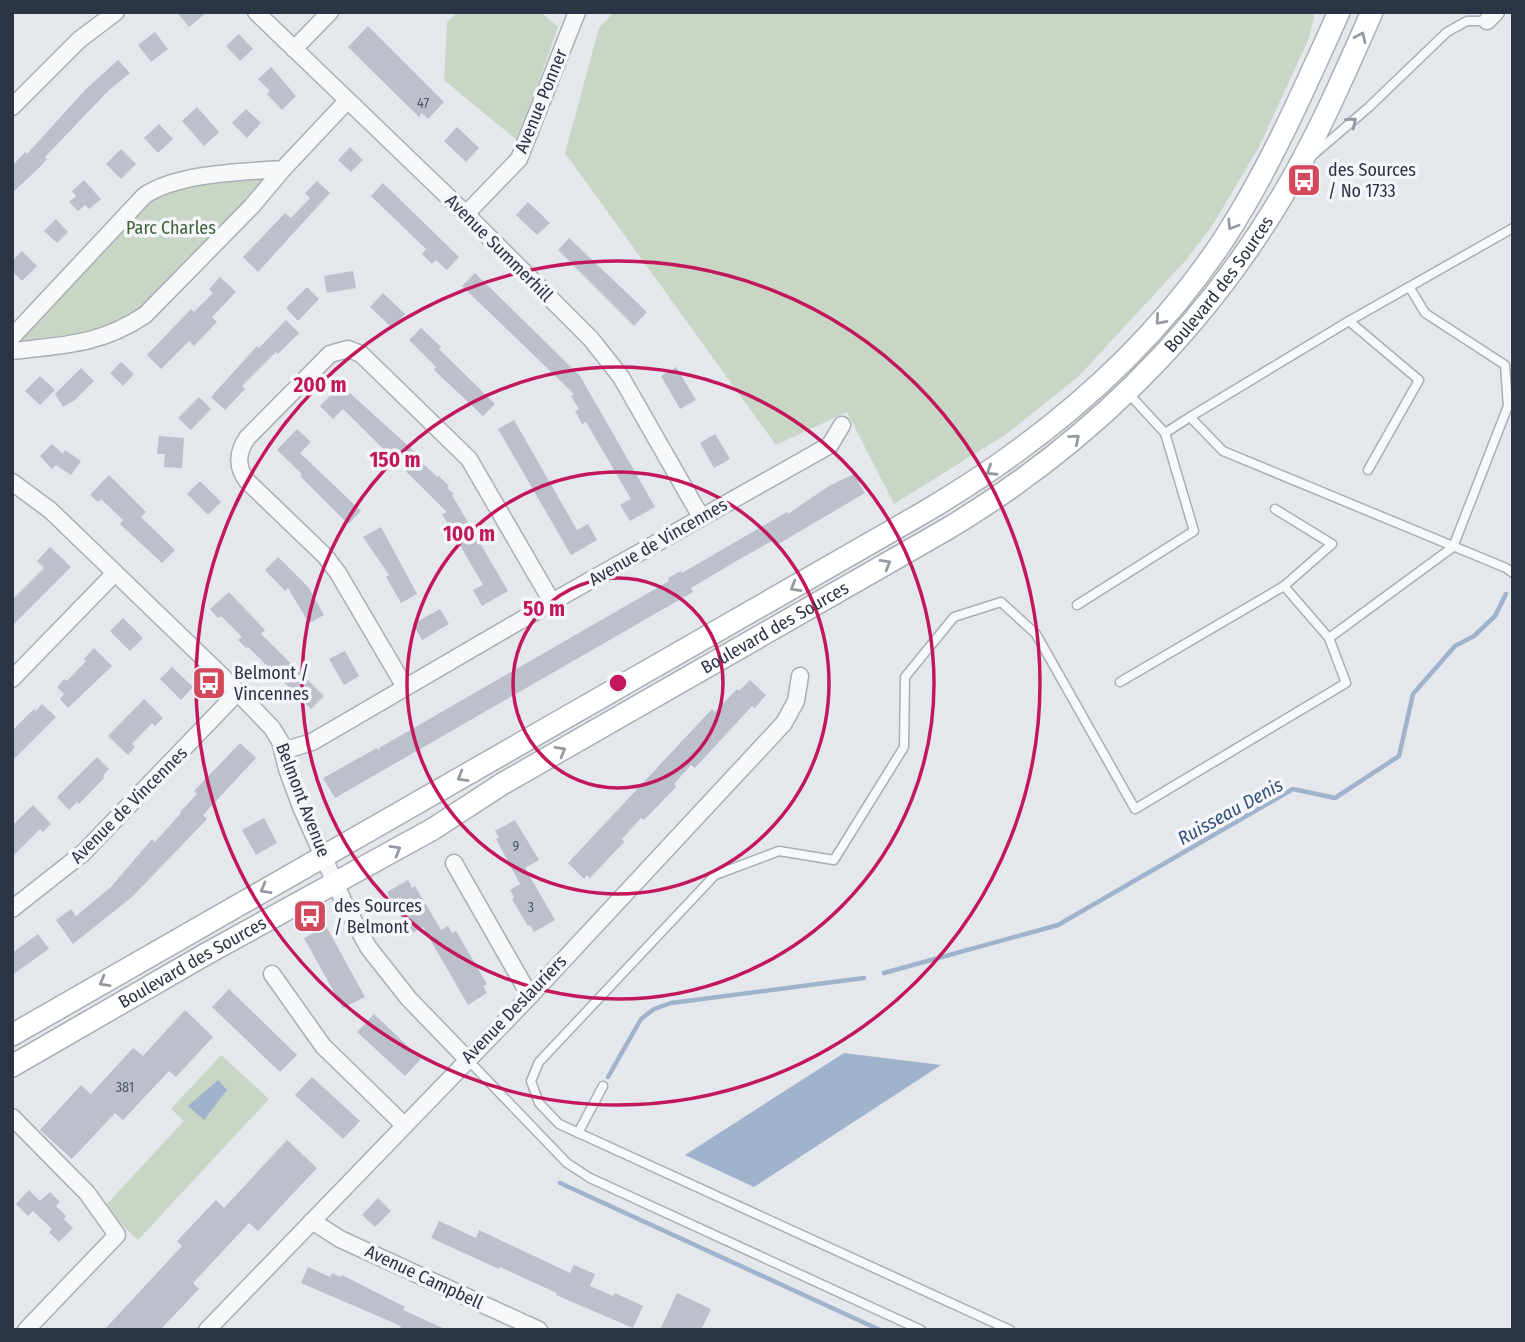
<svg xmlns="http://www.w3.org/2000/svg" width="1525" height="1342" font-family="'Fira Sans Condensed',sans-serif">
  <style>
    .green { fill: #c9d6c5 }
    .water { fill: #9fb4cc }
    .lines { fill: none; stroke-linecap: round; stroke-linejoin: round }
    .stream { stroke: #9fb4cc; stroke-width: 4.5 }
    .building { fill: #bbc0ca }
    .service-casing { stroke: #a9aeb7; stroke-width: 11 }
    .minor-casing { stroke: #a9aeb7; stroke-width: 19 }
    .secondary-casing { stroke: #a9aeb7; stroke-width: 24 }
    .service { stroke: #f7f8fa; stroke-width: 8 }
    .minor { stroke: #f7f8fa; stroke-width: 16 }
    .secondary { stroke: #fff; stroke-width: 21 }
    .oneway { stroke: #959aa2 }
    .oneway2 { stroke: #9196a0 }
    .ring { fill: none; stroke: #c2185b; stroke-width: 3.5 }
    .labels { text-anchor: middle; stroke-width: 7; stroke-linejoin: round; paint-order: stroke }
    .number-label { font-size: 14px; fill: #4f5766 }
    .street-label { font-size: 18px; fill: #2b3445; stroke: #f4f6f9 }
    .poi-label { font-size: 18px; fill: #2b3445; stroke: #f4f6f9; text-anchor: start }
    .park-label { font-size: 18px; fill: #3f6138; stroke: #f4f6f9 }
    .water-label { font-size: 19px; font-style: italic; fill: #34527a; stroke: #f4f6f9 }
    .centre { fill: #c2185b; stroke: #f4f6f9; stroke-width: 3.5 }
    .ring-label { font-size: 21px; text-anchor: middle; font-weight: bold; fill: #c2185b; stroke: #f4f6f9; stroke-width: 7; stroke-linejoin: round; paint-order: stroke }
  </style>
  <rect width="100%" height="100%" fill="#e4e7ec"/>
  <g class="green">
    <path d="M457,12H541L558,27L518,141L444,80L447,22Z"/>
    <path d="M614,12H1315L1309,38L1259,147L1212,226L1186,260L1079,376L1008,433L894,504L847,412L776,445L565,153L599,28Z"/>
    <path d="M283,169L127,327L12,351V337L159,186Z"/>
    <path d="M221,1055L269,1099L138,1240L103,1208L184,1121L171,1109Z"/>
  </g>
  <g class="water">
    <path d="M844,1053L941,1065L754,1187L685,1155Z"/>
    <path d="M218,1080L227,1090L204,1120L188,1106Z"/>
  </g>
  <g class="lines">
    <g class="stream">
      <path d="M884,973L1058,925L1293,789L1335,798L1399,756L1413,694L1455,646L1474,636L1495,616L1506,594"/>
      <path d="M608,1077L641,1019L654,1009L671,1003L864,978"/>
      <path d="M560,1183L880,1330"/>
    </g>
  </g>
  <g class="building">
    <path d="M177,12H207L189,27Z"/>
    <path d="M368,26L444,102L428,119L422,113L419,117L348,47Z"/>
    <path d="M155,32L168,49L151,62L138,45Z"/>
    <path d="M239,34L253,49L240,61L226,46Z"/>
    <path d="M118,60L130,73L108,91L45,157L47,159L40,167L12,193V166L25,152L27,154L85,90Z"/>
    <path d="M271,67L296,96L282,110L267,94L270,91L258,79Z"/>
    <path d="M197,107L219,132L204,146L182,121Z"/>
    <path d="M246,109L261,123L247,138L232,123Z"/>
    <path d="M159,124L173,139L158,153L144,138Z"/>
    <path d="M457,127L479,148L466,162L444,141Z"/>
    <path d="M350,147L363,160L351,172L338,160Z"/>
    <path d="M121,149L136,164L121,179L106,164Z"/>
    <path d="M84,180L101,199L89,209L85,205L78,211L69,202L76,196L72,191Z"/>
    <path d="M317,181L330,193L258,272L243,257L285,213L291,218L310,198L305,193Z"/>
    <path d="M383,183L459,257L447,270L436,260L432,264L422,254L426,249L371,196Z"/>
    <path d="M528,202L550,223L537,235L516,215Z"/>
    <path d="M56,219L68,232L57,243L44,231Z"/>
    <path d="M569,238L647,312L634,326L558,250Z"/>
    <path d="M22,251L37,266L22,281L12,271V261Z"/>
    <path d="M353,271L356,288L327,293L324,276Z"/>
    <path d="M475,273L580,376L655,507L630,521L620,505L631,499L586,422L582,424L575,411L579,409L571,396L574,394L462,286Z"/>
    <path d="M220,277L236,292L212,317L217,322L194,346L189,341L161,369L147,355L191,309L194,312L213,293L209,289Z"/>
    <path d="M307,287L319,299L298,321L286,308Z"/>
    <path d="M383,293L405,314L392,328L370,307Z"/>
    <path d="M286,320L299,333L278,354L276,352L242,386L245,389L225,410L211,397L257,346L259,348Z"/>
    <path d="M421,328L441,347L439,349L495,404L483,416L434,370L436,367L409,340Z"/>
    <path d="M121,362L134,374L123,386L110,373Z"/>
    <path d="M676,367L696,400L680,409L661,376Z"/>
    <path d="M81,368L94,381L75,400L63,407L55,394Z"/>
    <path d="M40,376L55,390L40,405L25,391Z"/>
    <path d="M341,385L416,453L414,455L437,477L439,476L449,486L447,488L454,494L452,495L508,591L482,606L473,590L483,585L442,514L447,512L343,409L333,419L320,406Z"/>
    <path d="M199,397L211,409L191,430L178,418Z"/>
    <path d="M514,420L577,530L588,524L597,540L571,555L498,429Z"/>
    <path d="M297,429L311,442L300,453L361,511L348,524L300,476L302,474L277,450Z"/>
    <path d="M715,434L730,459L714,468L700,443Z"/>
    <path d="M159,436L184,438L182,468L164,467L165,454H157Z"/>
    <path d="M52,444L63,454L65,450L81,461L71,475L56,465L52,469L40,456Z"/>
    <path d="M854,474L865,493L775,546L772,541L738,560L691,588L693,592L335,798L323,778L377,748L380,751L379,748L669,581L668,578L681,571L682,573L787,512L788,514L829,486Z"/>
    <path d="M109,475L146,512L141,517L175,550L162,563L120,524L123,520L101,499L98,502L90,495Z"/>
    <path d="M200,481L221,502L208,515L187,494Z"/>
    <path d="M381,527L417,594L401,603L386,577L389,575L363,537Z"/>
    <path d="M50,547L71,567L12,626V600L44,568L37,561Z"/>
    <path d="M278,557L309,588L324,615L309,623L288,588L285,591L265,570Z"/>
    <path d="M229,592L265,630L261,634L324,696L311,709L248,647L246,648L238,640L242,637L221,616L218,618L210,609Z"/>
    <path d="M440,609L449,624L422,640L413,624Z"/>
    <path d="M123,618L143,638L130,651L110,631Z"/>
    <path d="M94,648L112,666L68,708L60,699L64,694L57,687L64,679L67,681L86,661L84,659Z"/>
    <path d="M345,651L359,676L344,685L329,659Z"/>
    <path d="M172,667L193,687L181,700L160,679Z"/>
    <path d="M750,680L766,695L755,708L752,706L695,768L691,765L674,784L676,787L644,820L641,818L622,839L624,842L590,878L587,875L584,879L568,863L712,709L715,712L737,689L739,691Z"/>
    <path d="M144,699L163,718L155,726L152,723L132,744L135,747L128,755L108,736Z"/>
    <path d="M42,704L56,717L12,761V731L34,709L36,711Z"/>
    <path d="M240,743L256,758L203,815L207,819L132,897L73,944L56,920L71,909L76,916L111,887L152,839L155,842L181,813L180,812L197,794L194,791Z"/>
    <path d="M97,757L109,769L103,776L104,778L79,804L77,802L69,810L57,797Z"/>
    <path d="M33,805L51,824L43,832L40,829L12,857V826Z"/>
    <path d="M264,818L277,843L256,855L242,830Z"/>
    <path d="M515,820L539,860L525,868L555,920L534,932L530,925L528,926L512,899L514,897L510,890L520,884L496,839L499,838L495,831Z"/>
    <path d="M408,880L412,888L415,886L441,930L448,926L452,933L456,931L487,984L483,986L487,993L468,1005L423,927L411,934L387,892Z"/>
    <path d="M326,926L365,997L343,1008L304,938Z"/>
    <path d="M38,934L49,949L12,975V953Z"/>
    <path d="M229,989L297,1055L280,1072L212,1007Z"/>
    <path d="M185,1010L213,1037L176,1077L169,1071L123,1120L115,1113L72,1159L40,1130L81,1085L91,1094L133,1048L143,1056Z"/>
    <path d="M374,1014L421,1059L405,1076L357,1032Z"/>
    <path d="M312,1077L360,1121L343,1139L295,1095Z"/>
    <path d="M287,1140L317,1168L258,1231L249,1223L193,1283L199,1289L160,1330H104L182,1246L177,1241L216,1200L224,1208Z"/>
    <path d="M29,1190L40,1201L50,1192L60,1202L56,1206L66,1216L64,1219L73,1228L59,1242L49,1232L52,1229L33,1211L28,1216L16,1204Z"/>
    <path d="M378,1198L391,1211L375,1227L362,1215Z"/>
    <path d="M439,1221L476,1238L479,1230L570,1273L574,1265L595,1274L590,1286L613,1296L615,1293L643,1306L633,1328L556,1295L557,1293L500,1267L499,1269L431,1238Z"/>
    <path d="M308,1267L330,1277L332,1273L341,1277L342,1275L405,1307L403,1310L447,1330H399L401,1326L301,1283Z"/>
    <path d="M677,1293L711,1309L701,1330H660Z"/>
  </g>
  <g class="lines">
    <g class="service-casing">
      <g id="service">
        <path d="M1313,155L1369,107L1447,32L1467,21H1487"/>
        <path d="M1513,228L1349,321L1190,417L1223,451L1506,568L1513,573"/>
        <path d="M1349,321L1419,380L1368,470"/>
        <path d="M1128,393L1165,433L1190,417"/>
        <path d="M1275,509L1332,544L1284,586"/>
        <path d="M1077,605L1194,531L1165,433"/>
        <path d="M1120,682L1284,586L1329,638"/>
        <path d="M467,1059L567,1163L590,1178L921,1330"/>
        <path d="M578,1133L603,1086"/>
        <path d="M1010,1330L559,1124L539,1103L531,1081L539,1062L715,875L779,851L834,860L904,747L905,677L954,617L1001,602L1036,634L1135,809L1346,683L1329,638L1453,547L1508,406L1505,365L1425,313L1410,288"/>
      </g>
    </g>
    <g class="minor-casing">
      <g id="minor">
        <path d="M256,12L466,214L591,339L621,377L701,517"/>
        <path d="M1487,21L1496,12"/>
        <path d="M294,49L330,12"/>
        <path d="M12,107L79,40L116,12"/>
        <path d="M466,214L519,159L577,12"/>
        <path d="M12,337L144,196C177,173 242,172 283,169L347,101"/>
        <path d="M12,351C64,345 100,345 145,315L252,206L283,169"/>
        <path d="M12,482L50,510L222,676L272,728L280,741L287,769L301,807L345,905L368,947L409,999L467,1059"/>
        <path d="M12,679L115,573"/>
        <path d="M405,687L338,573L325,556L247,481C236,466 237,453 247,438L330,354L348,349L361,354L469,459L552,602"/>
        <path d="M283,751L312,742L552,602L830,445L842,425"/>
        <path d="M454,863L530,996"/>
        <path d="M12,909L83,853L238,692"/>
        <path d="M272,974L323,1046L404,1125"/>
        <path d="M12,1117L87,1193L117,1235L26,1330"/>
        <path d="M312,1221L340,1239L539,1330"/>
        <path d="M207,1330L530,996L784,723L796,701L800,676"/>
      </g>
    </g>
    <g class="secondary-casing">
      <g id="secondary">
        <path d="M12,1035L921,514C1039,445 1148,354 1224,239C1270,168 1304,89 1339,12"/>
        <path id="s1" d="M12,1066L206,954L433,829L502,784L947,529C1084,447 1199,335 1281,198C1317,138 1344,75 1372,12"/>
      </g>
    </g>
    <use href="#service" class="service"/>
    <use href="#minor" class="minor"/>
    <use href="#secondary" class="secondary"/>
  </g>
  <defs><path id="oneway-chevron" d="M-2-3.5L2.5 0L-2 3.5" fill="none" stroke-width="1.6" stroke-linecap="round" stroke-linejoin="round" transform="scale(1.75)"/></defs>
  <g class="oneway">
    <use href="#oneway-chevron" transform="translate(1361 37) rotate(-65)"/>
    <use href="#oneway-chevron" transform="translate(1232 225) rotate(122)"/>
    <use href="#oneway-chevron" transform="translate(1160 320) rotate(131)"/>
    <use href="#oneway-chevron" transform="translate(1075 439) rotate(-40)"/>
    <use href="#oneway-chevron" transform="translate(991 471) rotate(147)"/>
    <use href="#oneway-chevron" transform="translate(886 564) rotate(-30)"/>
    <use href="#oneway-chevron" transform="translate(795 587) rotate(150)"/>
    <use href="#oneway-chevron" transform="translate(561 751) rotate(-30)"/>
    <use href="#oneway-chevron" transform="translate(462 777) rotate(150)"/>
    <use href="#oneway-chevron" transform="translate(396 850) rotate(-30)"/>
    <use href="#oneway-chevron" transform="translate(265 889) rotate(150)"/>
    <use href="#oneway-chevron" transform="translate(104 982) rotate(150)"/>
  </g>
  <use class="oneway2" href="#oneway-chevron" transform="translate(1352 122) rotate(-40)"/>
  <g class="ring">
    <circle cx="618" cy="683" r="105"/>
    <circle cx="618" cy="683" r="211"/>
    <circle cx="618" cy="683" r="316"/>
    <circle cx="618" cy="683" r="422"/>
  </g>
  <defs>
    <g id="bus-square" transform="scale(1.75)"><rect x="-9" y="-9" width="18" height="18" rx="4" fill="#d1495b" stroke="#f4f6f9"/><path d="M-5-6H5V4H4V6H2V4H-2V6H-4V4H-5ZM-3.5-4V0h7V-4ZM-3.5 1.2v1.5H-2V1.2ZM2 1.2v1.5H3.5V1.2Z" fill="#fff"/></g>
  </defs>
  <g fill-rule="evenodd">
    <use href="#bus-square" x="1304" y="180"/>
    <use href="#bus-square" x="209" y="683"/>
    <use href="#bus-square" x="310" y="916"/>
  </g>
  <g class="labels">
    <g class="number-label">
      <text x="423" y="108">47</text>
      <text x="516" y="851">9</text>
      <text x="531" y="912">3</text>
      <text x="125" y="1092">381</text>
    </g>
    <g class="street-label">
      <text transform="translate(541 101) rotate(-68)" y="6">Avenue Ponner</text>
      <text transform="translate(499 248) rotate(45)" y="6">Avenue Summerhill</text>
      <text dy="6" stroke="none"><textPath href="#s1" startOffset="1447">Boulevard des Sources</textPath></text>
      <text transform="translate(658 542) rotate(-30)" y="6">Avenue de Vincennes</text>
      <text dy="6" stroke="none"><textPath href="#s1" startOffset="880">Boulevard des Sources</textPath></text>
      <text transform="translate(303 800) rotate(69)" y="6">Belmont Avenue</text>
      <text transform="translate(129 805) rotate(-45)" y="6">Avenue de Vincennes</text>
      <text dy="6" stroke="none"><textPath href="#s1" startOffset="208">Boulevard des Sources</textPath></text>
      <text transform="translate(514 1009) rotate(-46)" y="6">Avenue Deslauriers</text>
      <text transform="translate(424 1277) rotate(25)" y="6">Avenue Campbell</text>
    </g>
    <g class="poi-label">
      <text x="1328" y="176">des Sources<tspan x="1328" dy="21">/ No 1733</tspan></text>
      <text x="234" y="679">Belmont /<tspan x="234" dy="21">Vincennes</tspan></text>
      <text x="334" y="912">des Sources<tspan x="334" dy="21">/ Belmont</tspan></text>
    </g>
    <g class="park-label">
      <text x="171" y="234">Parc Charles</text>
    </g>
    <g class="water-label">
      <text transform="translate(1230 811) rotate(-29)" y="7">Ruisseau Denis</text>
    </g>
  </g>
  <circle cx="618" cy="683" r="10" class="centre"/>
  <g class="ring-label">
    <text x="320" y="392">200 m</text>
    <text x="395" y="467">150 m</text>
    <text x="469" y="541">100 m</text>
    <text x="544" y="616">50 m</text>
  </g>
  <rect width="1525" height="1342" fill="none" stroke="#2b3445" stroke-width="28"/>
</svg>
